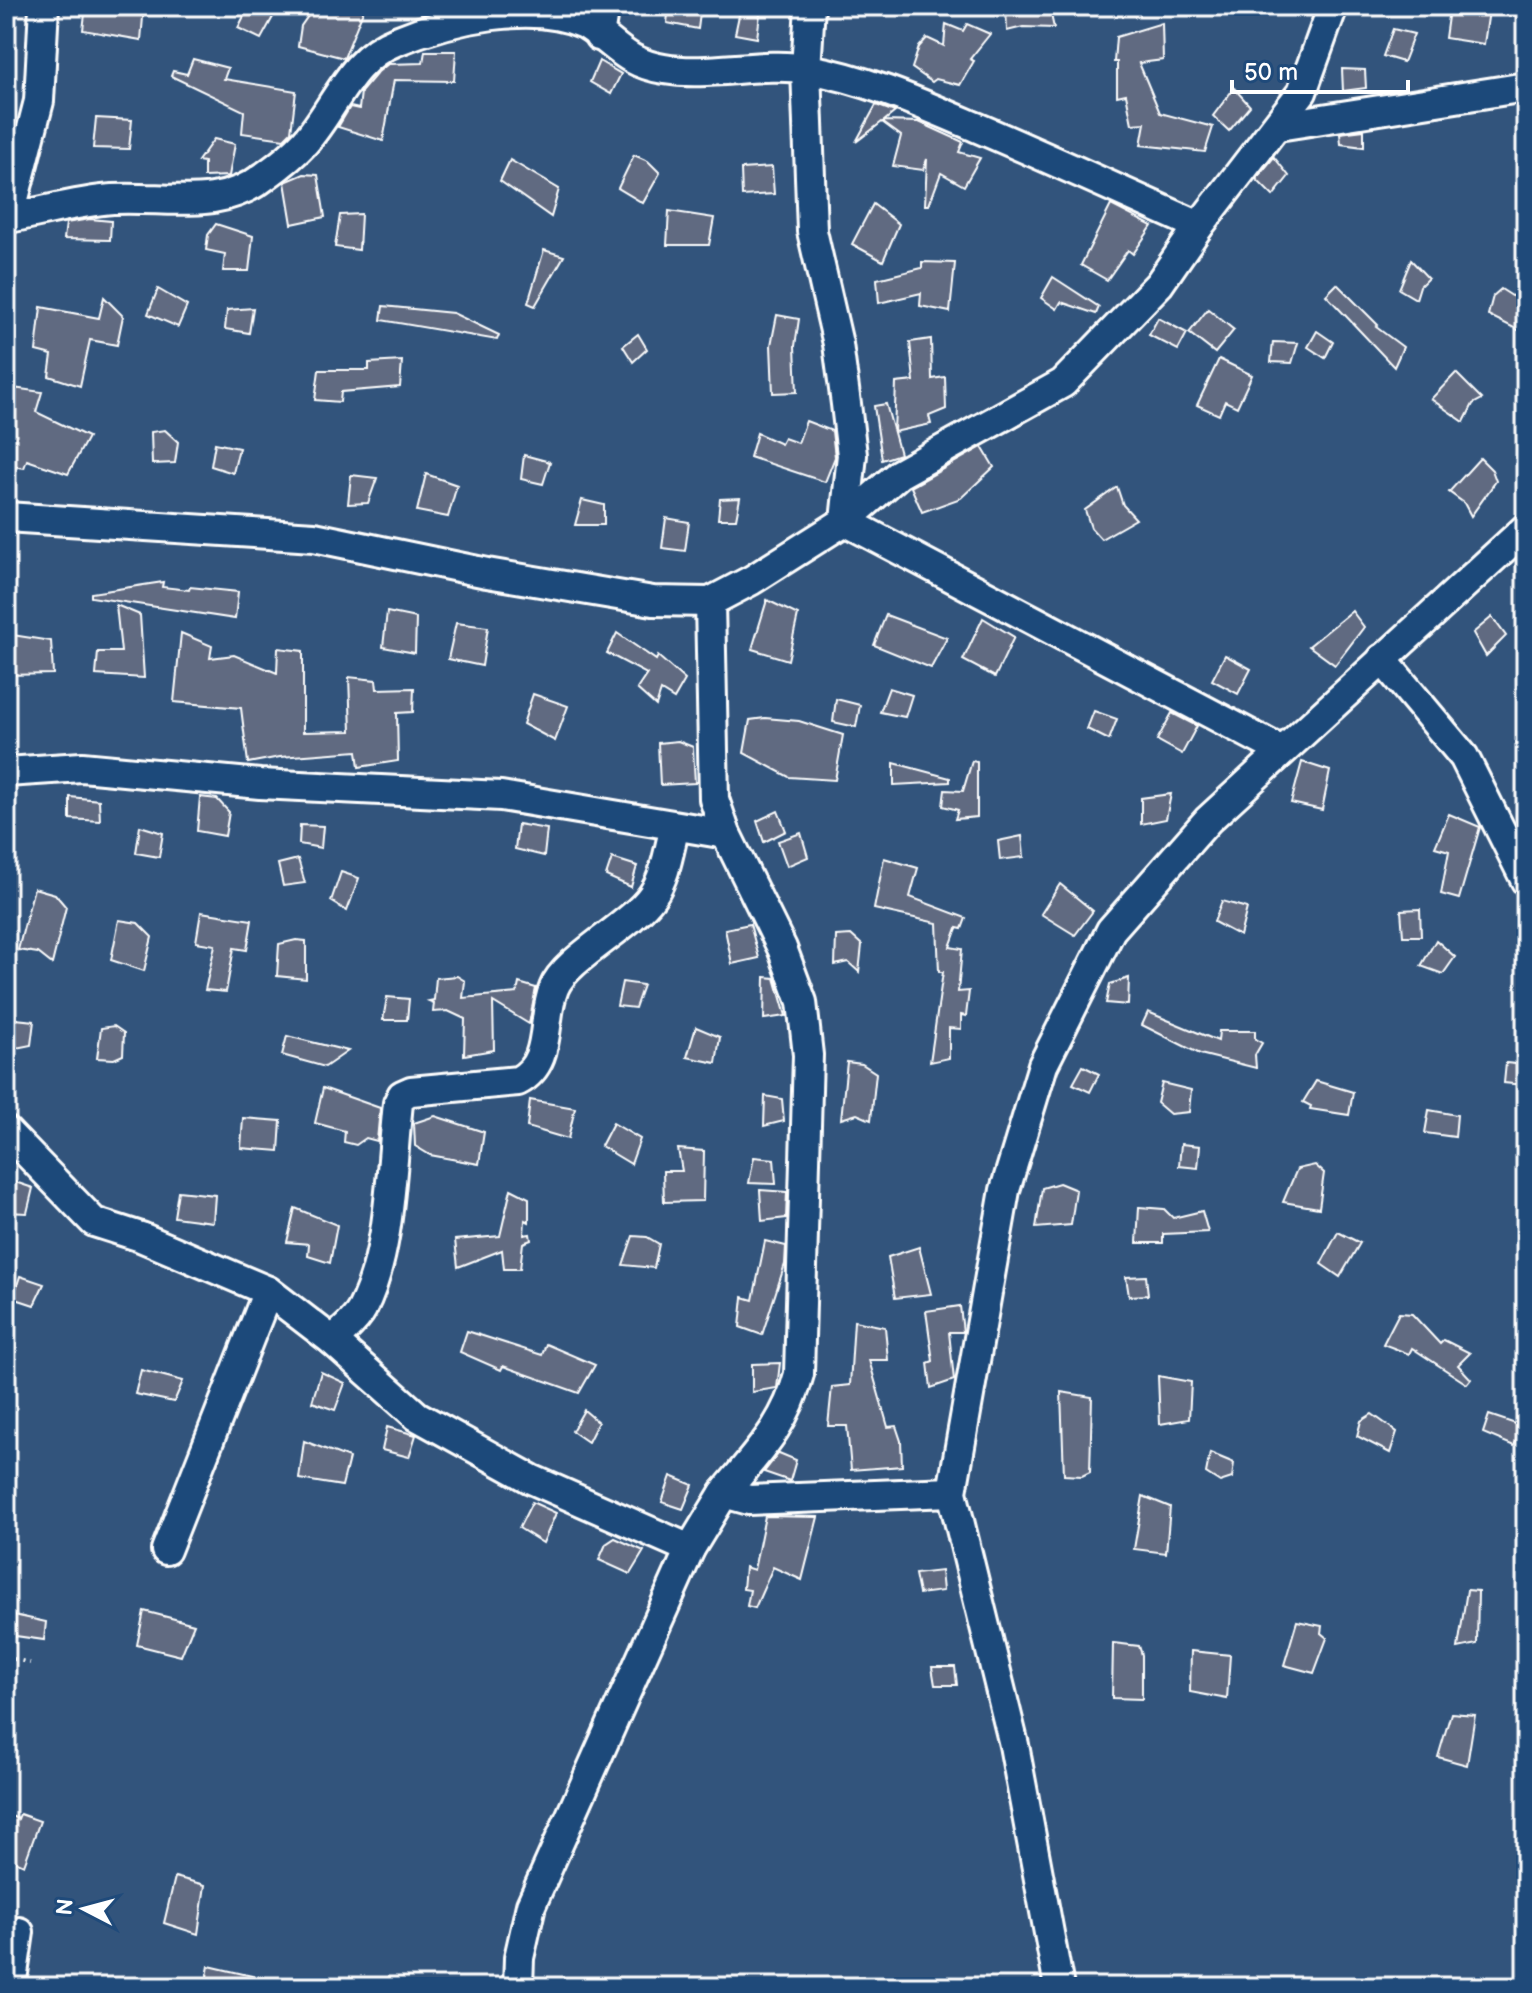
<svg xmlns="http://www.w3.org/2000/svg" width="1532" height="1993" font-family="'Balsamiq Sans',sans-serif">
  <style>
    .building { fill: #606a81; stroke: #fff; stroke-width: 2 }
    .lines { fill: none; stroke-linecap: round; stroke-linejoin: round }
    .minor-casing { stroke: #fff; stroke-width: 34 }
    .path { stroke: #fff; stroke-width: 4; stroke-dasharray: 2 6; stroke-linecap: butt }
    .minor { stroke: #1f4a7a; stroke-width: 28 }
  </style>
  <rect width="100%" height="100%" fill="#32547c"/>
  <filter id="ink" filterUnits="userSpaceOnUse"><feTurbulence type="fractalNoise" baseFrequency=".0125" numOctaves="2"/><feDisplacementMap in="SourceGraphic" scale="16" xChannelSelector="R" yChannelSelector="G"/><feConvolveMatrix kernelMatrix="1 2 1 2 8 2 1 2 1" color-interpolation-filters="sRGB"/></filter>
  <g filter="url(#ink)">
    <g class="building">
      <path d="M86,6H144L141,40L83,30Z"/>
      <path d="M249,6H279L261,39L238,28Z"/>
      <path d="M315,6H365L344,58L298,46L301,26Z"/>
      <path d="M669,6H701L698,29L667,23Z"/>
      <path d="M741,6H761L757,38L735,34Z"/>
      <path d="M1006,6H1049L1054,28L1023,27L1007,31Z"/>
      <path d="M1449,9L1489,11L1484,44L1445,38Z"/>
      <path d="M1162,23L1163,60L1139,63L1160,113L1213,127L1205,152L1141,145L1145,123L1132,124L1126,94L1117,96V62H1114L1116,37Z"/>
      <path d="M946,24L963,31L967,24L990,34L970,59L974,61L960,85L936,79L932,82L912,68L919,47L927,38L944,46Z"/>
      <path d="M1393,29L1414,34L1403,62L1383,56Z"/>
      <path d="M425,51H456L454,81L394,80L383,141L338,127L350,107L359,109L361,92L378,72L388,64L423,63Z"/>
      <path d="M193,59L228,68L224,79L296,91L291,132L284,139L242,133L244,111L171,76L173,71L187,74Z"/>
      <path d="M599,61L621,74L611,94L590,82Z"/>
      <path d="M1342,69L1365,70L1366,88L1343,91Z"/>
      <path d="M1234,88L1250,106L1229,131L1213,116Z"/>
      <path d="M876,105L895,112L884,121L919,122L963,142L959,152L980,158L964,186L941,173L929,205H925L927,159L923,170L893,166L901,136L882,122L856,142Z"/>
      <path d="M96,118L132,120L129,149L93,148Z"/>
      <path d="M1364,130V147L1341,144L1340,133Z"/>
      <path d="M214,139L235,144L229,176L204,177V162L198,161Z"/>
      <path d="M634,155L648,161L660,173L643,203L618,188Z"/>
      <path d="M1274,157L1289,176L1273,196L1256,179Z"/>
      <path d="M510,160L559,189L551,217L500,181Z"/>
      <path d="M772,167L774,194L742,196L741,169Z"/>
      <path d="M304,174L318,175L325,217L292,224L285,182Z"/>
      <path d="M873,204L899,224L883,261L852,244Z"/>
      <path d="M1111,205L1152,226L1133,254L1128,250L1107,280L1081,265Z"/>
      <path d="M669,211L714,218L709,245H667Z"/>
      <path d="M361,214L359,250L335,247L340,215Z"/>
      <path d="M90,219L111,221L110,240L64,239L66,223Z"/>
      <path d="M216,224L253,236L249,271H223L225,254L206,250L208,235Z"/>
      <path d="M544,250L564,256L535,306L528,303Z"/>
      <path d="M1411,260L1428,278L1420,286L1416,299L1399,289Z"/>
      <path d="M922,262L955,263L950,312L920,306L921,293L879,303L877,279L922,268Z"/>
      <path d="M1053,277L1099,307L1096,314L1061,302L1057,309L1041,298Z"/>
      <path d="M1337,284L1378,325L1376,327L1403,347L1394,367L1326,295Z"/>
      <path d="M158,289L187,306L178,327L148,314Z"/>
      <path d="M1501,289L1526,305V334L1488,315L1493,296Z"/>
      <path d="M104,297L123,316L117,345L90,340L80,386L49,376L52,355L36,351L41,307L99,318Z"/>
      <path d="M383,306L453,313L499,335L497,340L381,320Z"/>
      <path d="M253,308L249,333L225,329L227,310Z"/>
      <path d="M1208,309L1234,330L1215,353L1189,333Z"/>
      <path d="M777,315L799,319L795,346L797,392L773,393L771,345Z"/>
      <path d="M1158,318L1187,333L1178,350L1149,335Z"/>
      <path d="M1317,331L1333,342L1325,358L1308,347Z"/>
      <path d="M638,334L647,349L633,362L623,346Z"/>
      <path d="M931,339L932,379L945,377L946,409L929,416L931,424L894,432L896,383L914,381L910,342Z"/>
      <path d="M1273,342L1298,343L1292,363L1271,362Z"/>
      <path d="M1219,359L1252,375L1237,407L1225,401L1219,415L1197,405Z"/>
      <path d="M402,361L400,387L341,392L340,402L315,400L319,370H369V363Z"/>
      <path d="M1456,373L1482,399L1473,404L1464,422L1431,399Z"/>
      <path d="M6,387L42,392L36,412L88,437L68,474L27,460L24,468L6,465Z"/>
      <path d="M886,404L900,454L882,460L874,406Z"/>
      <path d="M806,421L832,431L835,457L825,482L750,457L757,433L781,444L784,438L798,443Z"/>
      <path d="M165,430L178,442L175,463L152,464L151,432Z"/>
      <path d="M215,443L239,448L233,473L211,466Z"/>
      <path d="M982,447L994,467L961,498L922,512L911,487Z"/>
      <path d="M524,455L550,462L543,484L521,479Z"/>
      <path d="M1480,458L1492,470L1496,481L1471,516L1464,503L1449,492Z"/>
      <path d="M426,474L457,485L448,517L417,511Z"/>
      <path d="M351,475L377,478L368,503L348,504Z"/>
      <path d="M1117,487L1123,505L1136,519L1101,539L1091,528L1085,510Z"/>
      <path d="M740,498L736,519H718L720,499Z"/>
      <path d="M582,500L604,505V525H575Z"/>
      <path d="M666,518L689,522L685,551L662,548Z"/>
      <path d="M163,582L162,587L189,590L190,587L238,592L235,619L91,597V593Z"/>
      <path d="M767,600L798,615L788,660L752,649Z"/>
      <path d="M116,605L140,615L144,678L96,675L98,652H121Z"/>
      <path d="M1352,611L1364,627L1335,665L1309,646Z"/>
      <path d="M387,612L416,618L415,653L383,647Z"/>
      <path d="M886,615L947,638L931,668L874,645Z"/>
      <path d="M1492,617L1506,636L1486,656L1473,633Z"/>
      <path d="M983,618L1014,637L995,677L963,660Z"/>
      <path d="M456,623L488,627L482,666L448,659Z"/>
      <path d="M181,633L212,646L210,658L234,655L277,673L278,648L303,651V732L351,731L349,677L376,680L377,689L414,688L413,712L397,713L398,761L359,767L357,751L280,757L248,763L241,708L174,702Z"/>
      <path d="M617,633L656,660L658,656L685,680L674,699L661,691L656,706L637,689L647,674L607,653Z"/>
      <path d="M6,634L51,641L53,674L6,675Z"/>
      <path d="M1225,655L1251,669L1238,694L1212,680Z"/>
      <path d="M889,688L912,695L905,717L880,712Z"/>
      <path d="M533,694L568,706L555,741L523,724Z"/>
      <path d="M836,699L860,705L856,727L833,722Z"/>
      <path d="M1094,711L1117,719L1109,740L1087,729Z"/>
      <path d="M1172,713L1197,726L1182,754L1157,740Z"/>
      <path d="M765,718L799,721L843,735L835,780L789,777L744,753L750,720Z"/>
      <path d="M678,741L693,747L695,783L660,785L658,743Z"/>
      <path d="M972,761L977,762V817L955,819L958,810L943,806L945,790L963,791Z"/>
      <path d="M1302,762L1330,771L1322,810L1291,803Z"/>
      <path d="M894,763L950,778V782L894,785Z"/>
      <path d="M1171,794L1166,819L1141,824V798Z"/>
      <path d="M70,797L99,800L100,821L70,819Z"/>
      <path d="M200,797L217,799L229,812L225,836L197,831Z"/>
      <path d="M778,811L786,831L764,842L757,821Z"/>
      <path d="M1449,814L1480,827L1459,899L1441,894L1449,851L1435,847Z"/>
      <path d="M518,824L547,829L544,856L515,849Z"/>
      <path d="M300,825L323,826L321,848L299,844Z"/>
      <path d="M140,826L163,833L159,857L136,853Z"/>
      <path d="M801,833L808,857L787,866L778,841Z"/>
      <path d="M1022,836L1024,857L1000,860L998,841Z"/>
      <path d="M612,858L637,866L631,887L606,876Z"/>
      <path d="M884,858L918,868L910,897L966,918L962,929L957,928L950,947L962,949L958,992L969,991L966,1016L961,1015V1029L949,1028V1058L930,1062L943,972H939L937,923L874,909Z"/>
      <path d="M298,859L305,883L283,886L278,864Z"/>
      <path d="M341,872L359,878L347,911L331,901Z"/>
      <path d="M1060,884L1093,911L1075,935L1041,914Z"/>
      <path d="M34,888L55,894L66,907L52,964L38,953L18,950Z"/>
      <path d="M1222,901L1247,908L1240,936L1214,922Z"/>
      <path d="M1420,909L1421,936H1403L1401,910Z"/>
      <path d="M201,912L252,920L247,950L234,948L226,992L205,990L215,945L196,942Z"/>
      <path d="M119,920L138,923L152,937L144,971L111,960Z"/>
      <path d="M750,924L759,958L732,964L725,929Z"/>
      <path d="M851,935L862,945L859,972L848,962L835,965L836,936Z"/>
      <path d="M296,940L306,941V979L277,976L279,944Z"/>
      <path d="M1436,940L1455,957L1443,974L1421,966Z"/>
      <path d="M457,976L465,981L463,998L517,993L519,983L536,988L529,1024L493,1002L494,1050L464,1055L465,1019L448,1011L433,1012L434,1003L429,1001L434,1000L436,978Z"/>
      <path d="M765,977L775,978L786,1016L764,1019Z"/>
      <path d="M1129,978L1128,1005L1106,1003L1110,984Z"/>
      <path d="M622,982L643,985L635,1008L617,1006Z"/>
      <path d="M387,997L409,999L407,1020H383Z"/>
      <path d="M1148,1012L1218,1041L1219,1031H1255V1039L1262,1043L1255,1055L1256,1068L1200,1054L1142,1025Z"/>
      <path d="M6,1018L34,1021L31,1045L6,1050Z"/>
      <path d="M114,1026L124,1033L123,1055L114,1059L97,1058L101,1028Z"/>
      <path d="M696,1027L720,1037L716,1063L687,1057Z"/>
      <path d="M287,1036L348,1051L325,1067L282,1055Z"/>
      <path d="M847,1062L862,1064L876,1073L871,1120L857,1114L841,1119Z"/>
      <path d="M1506,1063L1525,1065L1523,1085L1504,1083Z"/>
      <path d="M1083,1066L1099,1074L1090,1092L1073,1084Z"/>
      <path d="M1316,1081L1353,1092L1349,1115L1310,1109L1311,1106L1303,1102Z"/>
      <path d="M1162,1083L1191,1090L1189,1112L1170,1114L1157,1103Z"/>
      <path d="M323,1088L380,1108L377,1141L366,1138L356,1145L344,1142L345,1131L315,1123Z"/>
      <path d="M765,1096L782,1099L784,1121L764,1126Z"/>
      <path d="M530,1100L575,1108L568,1139L527,1127Z"/>
      <path d="M1429,1110L1457,1115L1455,1137L1425,1133Z"/>
      <path d="M435,1116L484,1132L479,1164L430,1155L415,1146L414,1123Z"/>
      <path d="M243,1118L281,1121L279,1151L241,1148Z"/>
      <path d="M613,1123L640,1139L631,1164L601,1146Z"/>
      <path d="M1181,1144L1200,1146L1198,1168L1179,1166Z"/>
      <path d="M678,1149L704,1151L703,1201L664,1202L663,1171H682Z"/>
      <path d="M754,1157L774,1159L776,1184L749,1183Z"/>
      <path d="M1315,1165L1324,1173L1319,1208L1283,1202L1297,1169Z"/>
      <path d="M6,1179L33,1188L27,1213L6,1212Z"/>
      <path d="M1059,1183L1076,1190L1071,1225L1036,1228L1042,1188Z"/>
      <path d="M511,1189L529,1198V1222L525,1220L524,1235L530,1234L531,1240L523,1243L520,1269H504L502,1250L458,1267L455,1240L500,1236Z"/>
      <path d="M760,1190L787,1192L786,1218L762,1221Z"/>
      <path d="M178,1191L215,1195L213,1222L174,1217Z"/>
      <path d="M1139,1207L1164,1209L1173,1218L1202,1211L1208,1232L1163,1234V1243H1137Z"/>
      <path d="M295,1208L337,1225L330,1263L308,1256L309,1244L287,1242Z"/>
      <path d="M1338,1232L1360,1243L1340,1277L1321,1264Z"/>
      <path d="M633,1236L647,1237L659,1244L654,1268L623,1265Z"/>
      <path d="M765,1241L786,1246L785,1264L762,1335L740,1327L743,1297L753,1300Z"/>
      <path d="M919,1247L931,1294L895,1298L888,1257Z"/>
      <path d="M20,1276L44,1284L34,1305L13,1298Z"/>
      <path d="M1146,1276L1148,1295L1129,1296L1126,1277Z"/>
      <path d="M960,1306L963,1332H949L954,1380L931,1388L928,1363L933,1361L926,1311Z"/>
      <path d="M1399,1313L1412,1314L1440,1344L1444,1340L1470,1353L1458,1365L1471,1379L1467,1384L1412,1348L1409,1354L1383,1344Z"/>
      <path d="M854,1321L885,1327L888,1360H869L888,1427L896,1426L901,1441L902,1466L851,1470L847,1426H828L832,1387L850,1385Z"/>
      <path d="M467,1331L542,1355L546,1344L595,1365L579,1393L503,1366L501,1370L460,1352Z"/>
      <path d="M780,1363L777,1388L752,1392V1364Z"/>
      <path d="M141,1370L183,1381L174,1402L135,1394Z"/>
      <path d="M321,1372L345,1383L335,1410L312,1402Z"/>
      <path d="M1158,1376L1191,1382L1189,1419L1160,1424Z"/>
      <path d="M1061,1392L1092,1397L1090,1472L1082,1476L1064,1475Z"/>
      <path d="M584,1410L598,1422L588,1442L572,1431Z"/>
      <path d="M1372,1414L1397,1432L1390,1453L1357,1436L1361,1421Z"/>
      <path d="M1489,1415L1522,1426L1514,1446L1483,1433Z"/>
      <path d="M387,1427L416,1435L409,1457L382,1450Z"/>
      <path d="M304,1441L349,1458L342,1486L299,1479Z"/>
      <path d="M779,1453L796,1460L790,1481L764,1472Z"/>
      <path d="M1210,1453L1234,1463L1232,1478L1220,1482L1206,1473Z"/>
      <path d="M671,1476L693,1485L683,1509L662,1502Z"/>
      <path d="M1143,1496L1170,1507L1166,1553L1134,1549Z"/>
      <path d="M532,1502L556,1513L543,1543L519,1528Z"/>
      <path d="M765,1516L818,1517L802,1580L773,1567L755,1608L747,1606L750,1590L743,1589L745,1567L754,1570Z"/>
      <path d="M615,1538L644,1551L630,1574L599,1560L606,1544Z"/>
      <path d="M941,1571L943,1591L919,1594L915,1574Z"/>
      <path d="M1467,1590L1478,1591L1477,1644L1458,1648Z"/>
      <path d="M144,1611L194,1624L181,1656L137,1645Z"/>
      <path d="M14,1615L46,1622L44,1640L16,1636Z"/>
      <path d="M1297,1621L1322,1626L1321,1633L1327,1638L1314,1673L1284,1665Z"/>
      <path d="M1113,1643L1139,1646L1142,1655V1699L1112,1698Z"/>
      <path d="M1191,1651L1230,1655L1227,1699L1190,1692Z"/>
      <path d="M932,1667H955L957,1685H935Z"/>
      <path d="M1451,1713L1475,1715L1467,1765L1438,1757Z"/>
      <path d="M6,1814L18,1819L20,1814L40,1821L24,1865L6,1857Z"/>
      <path d="M175,1877L205,1885L198,1934L164,1923Z"/>
      <path d="M209,1966L265,1979L264,1987H205Z"/>
    </g>
    <g class="lines">
      <g class="minor-casing">
        <g id="minor">
          <path d="M599,36L604,6"/>
          <path d="M1278,126L1526,87"/>
          <path d="M9,218C43,212 79,201 113,199C167,196 219,212 265,176C279,166 294,154 305,142C336,107 349,59 396,41C450,19 532,0 585,24C616,43 623,62 664,69C711,77 761,61 808,69C866,79 922,104 976,127C1051,159 1125,193 1199,226"/>
          <path d="M6,219L9,218L39,101L44,6"/>
          <path d="M6,517L314,537L487,573L653,601L710,602L752,580L845,521L852,455L846,404L838,344L812,231L806,69L810,6"/>
          <path d="M710,602L714,799L726,834L782,948L802,1002L808,1055L799,1374C786,1425 757,1453 724,1493"/>
          <path d="M1382,659L1464,757L1526,881"/>
          <path d="M1282,751L845,521L899,474L1063,383L1159,284L1199,226L1302,92L1333,6"/>
          <path d="M6,772L82,767L260,784L501,796L726,834"/>
          <path d="M6,1131L94,1222L141,1237L268,1291L333,1341L417,1416L531,1479L690,1549"/>
          <path d="M333,1341C342,1331 356,1321 362,1309C391,1253 391,1166 398,1103L402,1095L411,1091L518,1081C553,1063 541,1019 554,988C565,959 630,927 652,896C666,876 669,849 675,826"/>
          <path d="M166,1550L268,1291"/>
          <path d="M11,1987L19,1932"/>
          <path d="M518,1987L519,1958L531,1905L690,1549L724,1493L749,1500L952,1492"/>
          <path d="M1059,1987L1014,1745L952,1492L1005,1190L1043,1065L1111,930L1208,820L1526,528"/>
        </g>
      </g>
      <path class="path" d="M6,1657L30,1663"/>
      <use href="#minor" class="minor"/>
    </g>
  </g>
  <rect width="1532" height="1993" fill="none" stroke="#1f4a7a" stroke-width="32"/>
  <rect x="16" y="16" width="1500" height="1961" fill="none" stroke="#fff" stroke-width="3" filter="url(#ink)"/>
  <g transform="translate(84 1909) rotate(276)" stroke="#1f4a7a" stroke-width="6" paint-order="stroke">
  <path d="M0-6L14 30L0 20L-14 30Z" fill="#ffffff"/>
  <text y="-12" font-size="22" font-weight="bold" text-anchor="middle" fill="#ffffff">N</text>
  </g>
  <path d="M1232 80v12h176v-12" fill="none" stroke="#ffffff" stroke-width="4"/>
  <text x="1244" y="80" font-size="24" fill="#ffffff" stroke="#1f4a7a" stroke-width="6" paint-order="stroke">50 m</text>
</svg>
